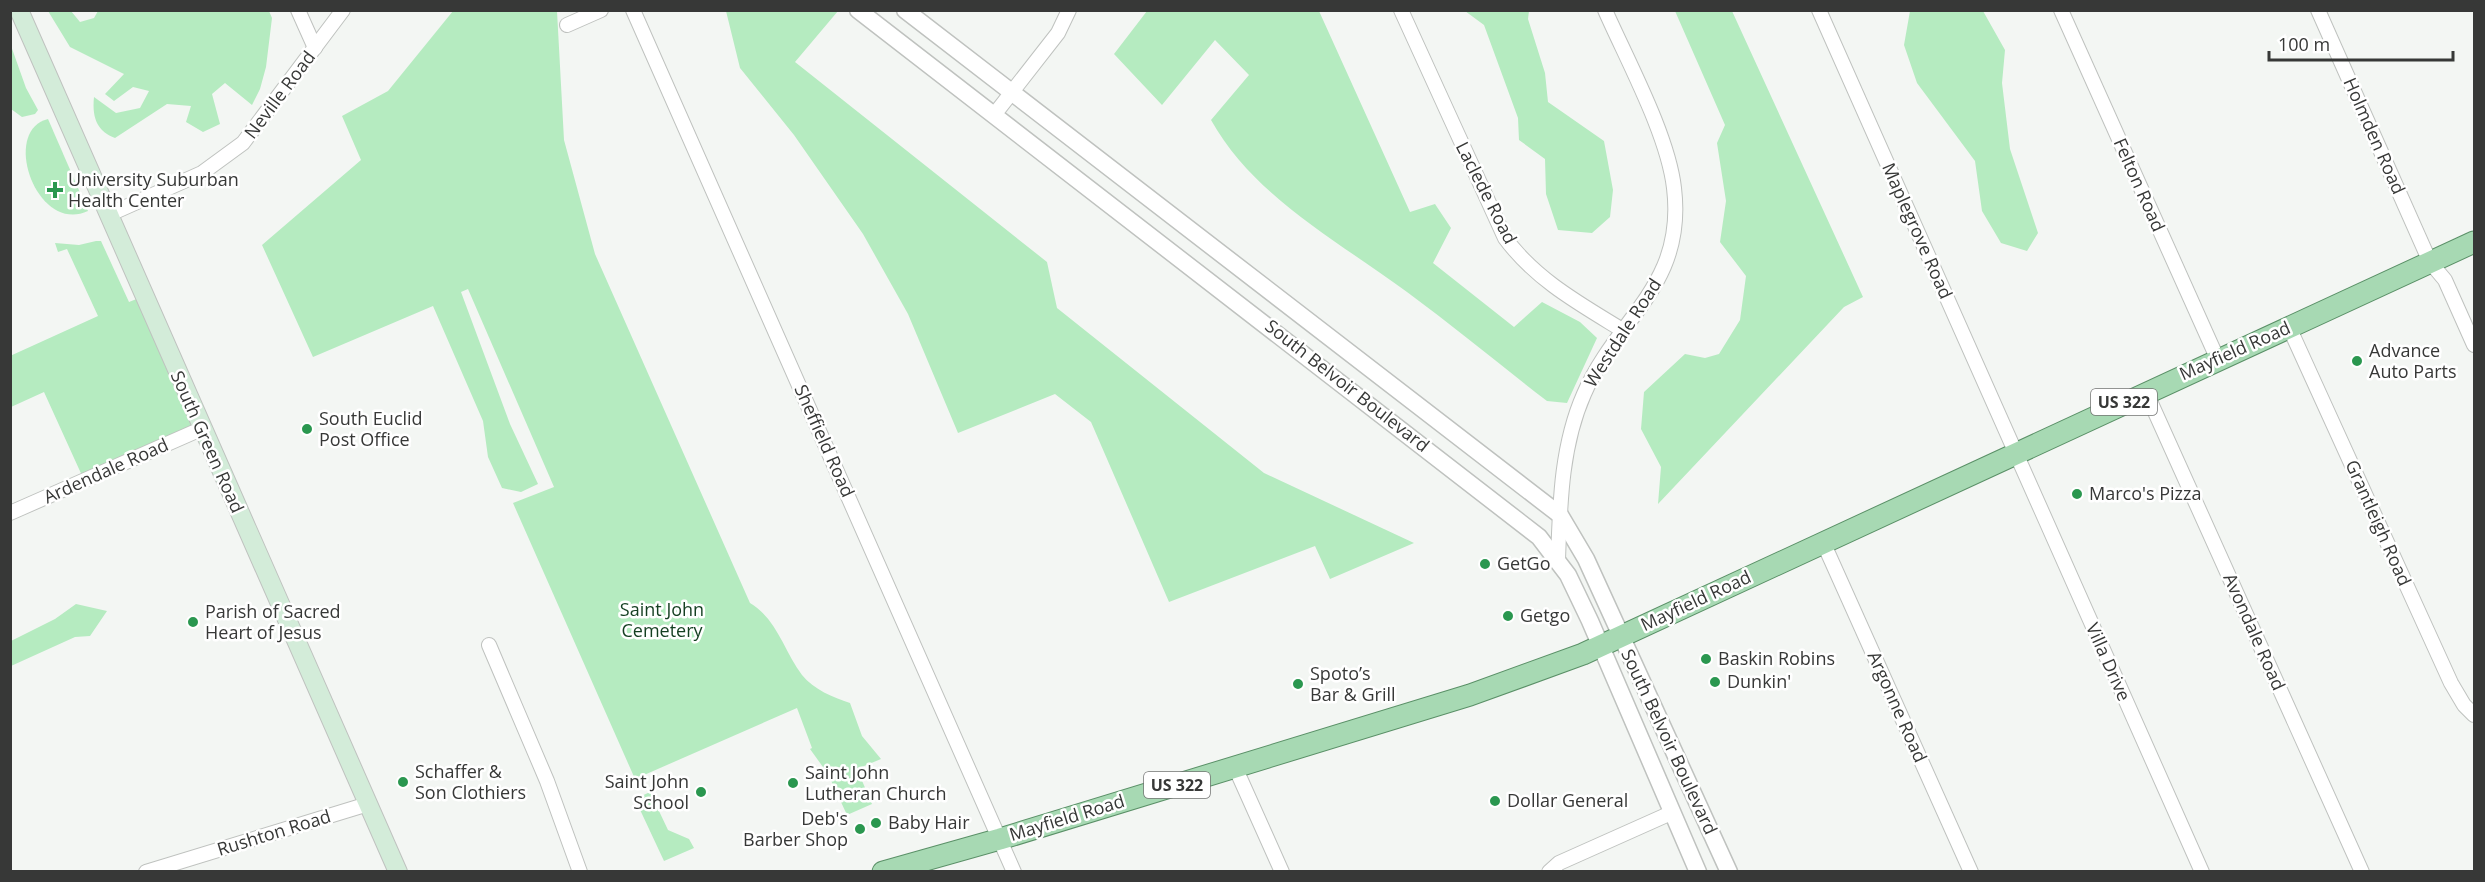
<svg xmlns="http://www.w3.org/2000/svg" width="2485" height="882" font-family="'Open Sans',sans-serif">
  <style>
    .green { fill: #b5ebc0 }
    .lines { fill: none; stroke-linecap: round; stroke-linejoin: round }
    .minor-casing { stroke: #bfc2bf; stroke-width: 16 }
    .tertiary-casing { stroke: #bfc2bf; stroke-width: 19 }
    .secondary-casing { stroke: #bfc2bf; stroke-width: 20 }
    .primary-casing { stroke: #5a9067; stroke-width: 23 }
    .minor { stroke: #fff; stroke-width: 14 }
    .tertiary { stroke: #fff; stroke-width: 16 }
    .secondary { stroke: #d3ecd9; stroke-width: 18 }
    .primary { stroke: #a7d9b3; stroke-width: 21 }
    .poi-dot { fill: #2a974f; stroke: #fff; stroke-width: 2 }
    .labels { text-anchor: middle; stroke-width: 5; stroke-linejoin: round; paint-order: stroke }
    .shield { fill: #fff; stroke: #737473; stroke-width: 1.5 }
    .shield-label { font-size: 16px; font-weight: bold; fill: #373837 }
    .street-label { font-size: 18px; fill: #373837; stroke: #fff }
    .poi-label { font-size: 18px; fill: #373837; stroke: #fff; text-anchor: start }
    .park-label { font-size: 18px; fill: #143f21; stroke: #fff }
  </style>
  <rect width="100%" height="100%" fill="#f3f6f3"/>
  <g class="green">
    <path d="M48,11H71L80,22L94,18L98,11H269L272,18L266,67L260,89L252,105L225,83L212,94L220,124L203,132L186,122L191,106L167,104L115,138C96,131 92,116 94,97L116,113L140,108L149,91L133,87L114,101L105,94L124,74L70,47Z"/>
    <path d="M453,11H557L564,140L595,254L750,603C777,619 784,651 802,675C814,690 833,697 850,703L862,736L881,759L857,769L872,804L847,815L828,774L810,749L812,748L797,708L635,779L513,503L554,487L468,289L461,292L510,424L538,484L521,492L502,488L488,457L483,421L433,306L313,357L262,245L361,160L342,116L388,91Z"/>
    <path d="M726,11H838L795,62L1047,262L1057,308L1264,473L1414,543L1330,579L1315,546L1169,602L1091,422L1055,394L958,433L908,314L863,234L794,135L740,68Z"/>
    <path d="M1147,11H1319L1410,212L1435,204L1451,228L1433,263L1514,327L1542,302L1580,322L1597,338L1567,403L1547,401C1500,365 1455,327 1407,292C1338,241 1254,197 1211,120L1249,75L1215,40L1162,105L1114,54Z"/>
    <path d="M1465,11H1529L1528,19L1545,73L1548,102L1604,141L1613,190L1610,217L1592,233L1558,230L1546,194L1545,159L1519,140L1518,118L1484,25Z"/>
    <path d="M1675,11H1732L1863,297L1844,307L1658,504L1661,467L1641,429L1644,392L1685,354L1705,358L1719,354L1740,320L1746,276L1720,242L1726,201L1717,143L1725,125Z"/>
    <path d="M1910,11H1983L2005,50L2002,83L2010,149L2038,233L2027,251L2001,243L1982,211L1975,161L1917,83L1904,45Z"/>
    <path d="M10,43L26,88L38,110L35,114L22,117L11,109Z"/>
    <path d="M48,119L88,211C37,235 0,131 48,119Z"/>
    <path d="M96,241H101L129,302L144,296L201,429L84,480L44,392L11,407L10,356L98,316L67,249L58,252L55,243L79,245Z"/>
    <path d="M76,604L107,611L90,636L75,637L11,666V641L55,619Z"/>
    <path d="M650,792L668,830L689,839L694,848L664,861L635,799Z"/>
  </g>
  <g class="lines">
    <g class="minor-casing">
      <g id="minor">
        <path d="M298,10L315,48"/>
        <path d="M633,10L1014,872"/>
        <path d="M1401,10L1505,238C1536,280 1580,304 1624,331"/>
        <path d="M1819,10L2202,872"/>
        <path d="M2061,10L2218,360"/>
        <path d="M2318,10L2430,262L2445,280L2474,345"/>
        <path d="M567,25L601,10"/>
        <path d="M994,115L1058,33L1069,10"/>
        <path d="M110,214L202,173L243,143L343,10"/>
        <path d="M2289,327L2451,683L2464,705L2474,715"/>
        <path d="M2146,392L2362,872"/>
        <path d="M10,513L201,429"/>
        <path d="M1823,542L1971,872"/>
        <path d="M1558,560C1560,504 1561,446 1584,394C1617,317 1686,286 1674,188C1668,135 1627,60 1605,10"/>
        <path d="M489,645L547,781L580,872"/>
        <path d="M1235,767L1282,872"/>
        <path d="M146,872L368,804"/>
        <path d="M1549,872L1559,863L1671,813"/>
      </g>
    </g>
    <g class="tertiary-casing">
      <g id="tertiary">
        <path d="M858,10L1539,537L1568,575L1590,621L1698,872"/>
        <path d="M905,10L1560,515L1586,559L1729,872"/>
      </g>
    </g>
    <g class="secondary-casing">
      <path id="secondary" d="M19,10L398,872"/>
    </g>
    <g class="primary-casing">
      <path id="primary" d="M883,872L1000,839L1470,695L1583,654L2474,242"/>
    </g>
    <use href="#minor" class="minor"/>
    <use href="#tertiary" class="tertiary"/>
    <use href="#secondary" class="secondary"/>
    <use href="#primary" class="primary"/>
  </g>
  <g class="poi-dot">
    <path d="M52 181h6v6h6v6h-6v6h-6v-6h-6v-6h6z"/>
    <circle cx="2357" cy="361" r="6"/>
    <circle cx="307" cy="429" r="6"/>
    <circle cx="2077" cy="494" r="6"/>
    <circle cx="1485" cy="564" r="6"/>
    <circle cx="1508" cy="616" r="6"/>
    <circle cx="193" cy="622" r="6"/>
    <circle cx="1706" cy="659" r="6"/>
    <circle cx="1715" cy="682" r="6"/>
    <circle cx="1298" cy="684" r="6"/>
    <circle cx="403" cy="782" r="6"/>
    <circle cx="793" cy="783" r="6"/>
    <circle cx="701" cy="792" r="6"/>
    <circle cx="1495" cy="801" r="6"/>
    <circle cx="876" cy="823" r="6"/>
    <circle cx="860" cy="829" r="6"/>
  </g>
  <g class="labels">
    <g class="shield">
      <rect x="2091" y="389" width="66" height="26" rx="4.5"/>
      <rect x="1144" y="772" width="66" height="26" rx="4.5"/>
    </g>
    <g class="shield-label">
      <text x="2124" y="408">US 322</text>
      <text x="1177" y="791">US 322</text>
    </g>
    <g class="street-label">
      <text transform="translate(280 95) rotate(-53)" y="6">Neville Road</text>
      <text transform="translate(2374 136) rotate(66)" y="6">Holmden Road</text>
      <text transform="translate(2139 185) rotate(66)" y="6">Felton Road</text>
      <text transform="translate(1486 193) rotate(63)" y="6">Laclede Road</text>
      <text transform="translate(1917 231) rotate(66)" y="6">Maplegrove Road</text>
      <text transform="translate(1623 333) rotate(-57)" y="6">Westdale Road</text>
      <text transform="translate(2235 351) rotate(-24)" y="6">Mayfield Road</text>
      <text transform="translate(1347 386) rotate(38)" y="6">South Belvoir Boulevard</text>
      <text transform="translate(824 441) rotate(66)" y="6">Sheffield Road</text>
      <text transform="translate(207 442) rotate(66)" y="6">South Green Road</text>
      <text transform="translate(106 471) rotate(-24)" y="6">Ardendale Road</text>
      <text transform="translate(2378 523) rotate(66)" y="6">Grantleigh Road</text>
      <text transform="translate(1696 601) rotate(-25)" y="6">Mayfield Road</text>
      <text transform="translate(2254 632) rotate(66)" y="6">Avondale Road</text>
      <text transform="translate(2108 662) rotate(66)" y="6">Villa Drive</text>
      <text transform="translate(1897 707) rotate(66)" y="6">Argonne Road</text>
      <text transform="translate(1669 742) rotate(65)" y="6">South Belvoir Boulevard</text>
      <text transform="translate(1067 818) rotate(-17)" y="6">Mayfield Road</text>
      <text transform="translate(274 833) rotate(-17)" y="6">Rushton Road</text>
    </g>
    <g class="poi-label">
      <text x="68" y="186">University Suburban<tspan x="68" dy="21">Health Center</tspan></text>
      <text x="2369" y="357">Advance<tspan x="2369" dy="21">Auto Parts</tspan></text>
      <text x="319" y="425">South Euclid<tspan x="319" dy="21">Post Office</tspan></text>
      <text x="2089" y="500">Marco's Pizza</text>
      <text x="1497" y="570">GetGo</text>
      <text x="205" y="618">Parish of Sacred<tspan x="205" dy="21">Heart of Jesus</tspan></text>
      <text x="1520" y="622">Getgo</text>
      <text x="1718" y="665">Baskin Robins</text>
      <text x="1310" y="680">Spoto’s<tspan x="1310" dy="21">Bar &amp; Grill</tspan></text>
      <text x="1727" y="688">Dunkin'</text>
      <text x="415" y="778">Schaffer &amp;<tspan x="415" dy="21">Son Clothiers</tspan></text>
      <text x="805" y="779">Saint John<tspan x="805" dy="21">Lutheran Church</tspan></text>
      <text x="689" y="788" text-anchor="end">Saint John<tspan x="689" dy="21">School</tspan></text>
      <text x="1507" y="807">Dollar General</text>
      <text x="848" y="825" text-anchor="end">Deb's<tspan x="848" dy="21">Barber Shop</tspan></text>
      <text x="888" y="829">Baby Hair</text>
    </g>
    <g class="park-label">
      <text x="662" y="616">Saint John<tspan x="662" dy="21">Cemetery</tspan></text>
    </g>
  </g>
  <rect width="2485" height="882" fill="none" stroke="#373837" stroke-width="24"/>
  <path d="M2269 51v9h184v-9" fill="none" stroke="#373837" stroke-width="3"/>
  <text x="2278" y="51" font-size="18" fill="#373837" stroke="#ffffff" stroke-width="4.5" paint-order="stroke">100 m</text>
</svg>
